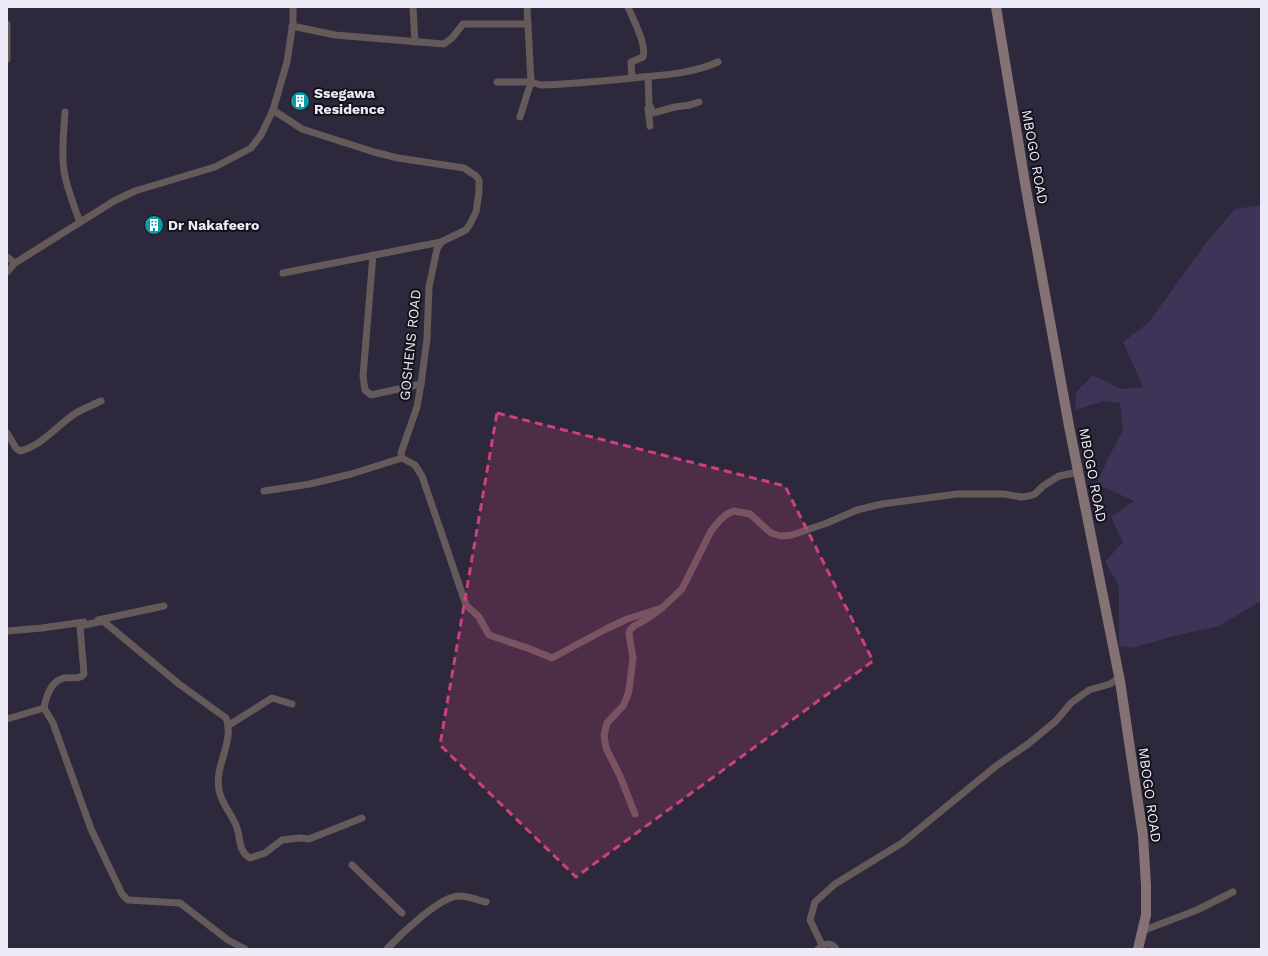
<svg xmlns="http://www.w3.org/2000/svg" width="1268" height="956" font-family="'Work Sans',sans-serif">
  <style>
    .green { fill: #3e3458 }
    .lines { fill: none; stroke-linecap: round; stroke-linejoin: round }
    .minor { stroke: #65595a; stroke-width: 7 }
    .secondary { stroke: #857274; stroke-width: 10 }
    .marked { fill: #cb427a; fill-opacity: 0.2; stroke: #cb427a; stroke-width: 3; stroke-dasharray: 8 5; stroke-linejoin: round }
    .labels { text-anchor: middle; stroke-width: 4; stroke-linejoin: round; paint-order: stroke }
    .poi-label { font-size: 14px; font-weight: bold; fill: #edeaf7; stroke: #14121b; text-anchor: start }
    .street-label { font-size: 14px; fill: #edeaf7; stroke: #14121b }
  </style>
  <rect width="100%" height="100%" fill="#2d283b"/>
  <path class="green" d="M1261,205V601L1219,626L1178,635L1132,648L1119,646V586L1105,562L1123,542L1111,517L1134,501L1097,484L1108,458L1123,431L1120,403L1104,401L1075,410L1076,392L1093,375L1121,389L1143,387L1123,342L1149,322L1206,243L1235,209Z"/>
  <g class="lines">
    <g class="minor">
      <path d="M413,7L415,42"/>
      <path d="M628,7C633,19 647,45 643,57L631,62L632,78"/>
      <path d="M7,24V59"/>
      <path d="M292,26L335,35L444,44L452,38L463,24H528"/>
      <path d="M648,77L649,104L653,113L675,107L690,105L699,102"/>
      <path d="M497,82H531L541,85C572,84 603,81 633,78C663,75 691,74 718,62"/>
      <path d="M648,108L650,126"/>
      <path d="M273,110L302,129L374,152L398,158L464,168L476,176L479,180V192L476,212L470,224L466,230L441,242L437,249L429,287L427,339L421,384L417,407L401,453L402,458L415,465L422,476L466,605L479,617L489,635L530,649L552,658L606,629L627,619L662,608"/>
      <path d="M65,112C64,131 61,152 64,171C67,189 74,206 80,222"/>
      <path d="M520,117L531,82L527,7"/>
      <path d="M373,255L363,376L365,390L371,395L421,384"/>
      <path d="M7,257L15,263"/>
      <path d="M7,272L15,263L114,201L135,191L215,167L251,148L261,135L273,110L287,62L293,22V7"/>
      <path d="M283,273L441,242"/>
      <path d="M7,433L16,448L20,451C42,446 57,425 76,413C84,408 93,405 101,401"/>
      <path d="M264,491L310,484L351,474L402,458"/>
      <path d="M98,620L164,606"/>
      <path d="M7,631L42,628L84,622"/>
      <path d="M7,719L44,708"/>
      <path d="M229,725L272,698L292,704"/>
      <path d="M635,814L620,776L606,748L604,735L607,723L623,706L627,697L629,690L633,658L629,634L630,630L634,626L647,619L662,608L682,589L711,531L720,520L727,514L734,511L750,514L771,533L781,536L792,535L827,523L857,510L882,504L957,494H1004L1021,497L1029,496L1035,494L1043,486L1059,476L1079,472"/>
      <path d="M352,865L402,913"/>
      <path d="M1142,931L1197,910L1233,892"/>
      <path d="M822,945L810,920L815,902L835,884L902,843L996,766L1028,744L1056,721L1071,703L1089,690L1110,684L1120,677"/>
      <path d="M245,949L228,940L180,903L128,900L122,894L91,829L53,723L44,708C46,697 51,681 64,678C71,677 80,680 84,674L80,626L103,621L179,684L226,718C235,742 214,765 219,790C221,804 233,815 237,828C241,840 238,851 250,858L265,853L282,840L300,838L309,839L362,818"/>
      <path d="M387,949C400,935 440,896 459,896C468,896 478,900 486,902"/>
      <path d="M818,949C824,943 831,942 836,949"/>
    </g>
    <path class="secondary" d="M996,7L1026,189L1069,426L1120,681L1143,836L1146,885V915L1138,949"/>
  </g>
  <path class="marked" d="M497,413L785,486L873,661L576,877L440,745Z"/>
  <defs>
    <g id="building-disc" transform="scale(1)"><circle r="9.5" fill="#0f9aa8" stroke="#14121b"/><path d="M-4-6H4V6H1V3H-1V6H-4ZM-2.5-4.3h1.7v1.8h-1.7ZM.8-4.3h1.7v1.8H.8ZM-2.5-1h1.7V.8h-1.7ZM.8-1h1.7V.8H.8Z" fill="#fff"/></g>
  </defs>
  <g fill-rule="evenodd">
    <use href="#building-disc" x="300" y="101"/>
    <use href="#building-disc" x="154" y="225"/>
  </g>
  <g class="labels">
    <g class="poi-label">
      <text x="314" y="98">Ssegawa<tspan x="314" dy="16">Residence</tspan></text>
      <text x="168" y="230">Dr Nakafeero</text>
    </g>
    <g class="street-label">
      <text transform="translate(1035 157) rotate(80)" y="5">MBOGO ROAD</text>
      <text transform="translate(410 345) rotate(-84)" y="5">GOSHENS ROAD</text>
      <text transform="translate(1093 475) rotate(79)" y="5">MBOGO ROAD</text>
      <text transform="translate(1150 795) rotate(82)" y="5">MBOGO ROAD</text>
    </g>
  </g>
  <rect width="1268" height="956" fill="none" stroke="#edeaf7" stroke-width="16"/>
</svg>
